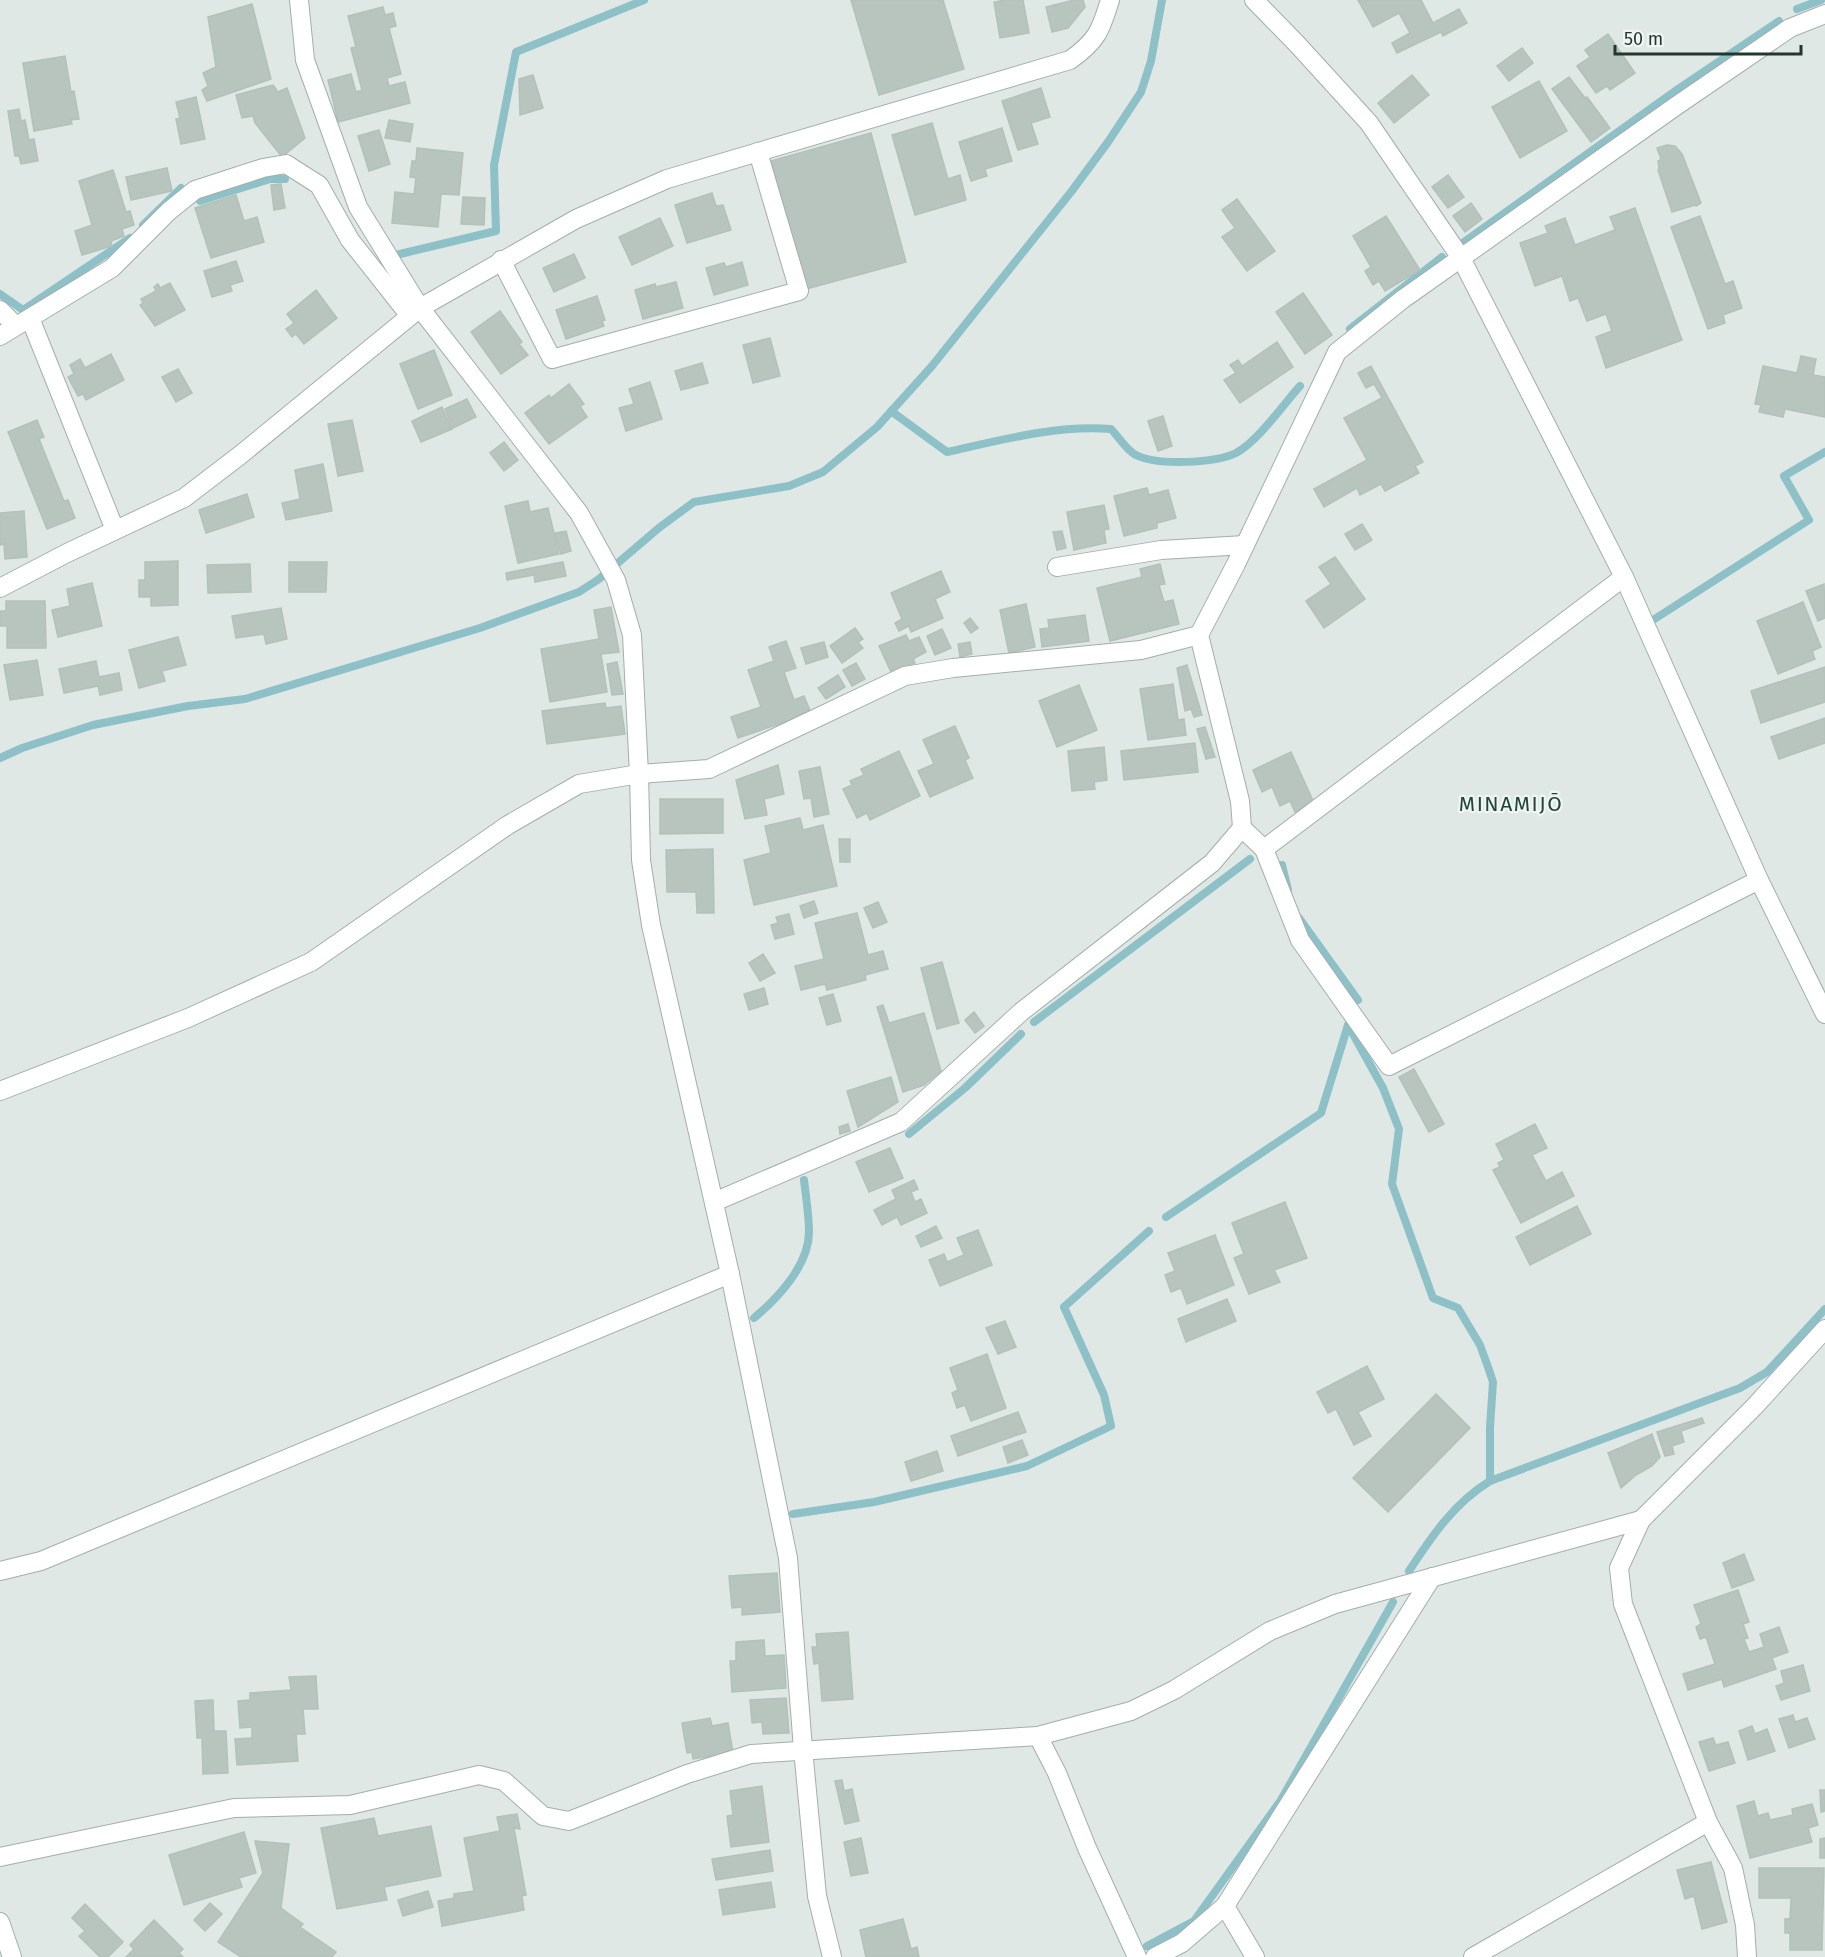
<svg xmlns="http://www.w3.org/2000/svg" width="1825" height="1957" font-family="'Fira Sans',sans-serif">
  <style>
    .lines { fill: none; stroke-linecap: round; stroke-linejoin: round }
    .stream { stroke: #8dc1c7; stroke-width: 8 }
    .building { fill: #b8c5bf; stroke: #b2c1ba; stroke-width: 1.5 }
    .street-casing { stroke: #a3afaa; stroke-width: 20 }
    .secondary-casing { stroke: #a0b2aa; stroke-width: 20 }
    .street { stroke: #fff; stroke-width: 18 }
    .secondary { stroke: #fff; stroke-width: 18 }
    .labels { text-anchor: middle; stroke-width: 4.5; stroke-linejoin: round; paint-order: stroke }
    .neighbourhood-label { font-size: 21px; letter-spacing: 1.5px; fill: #21453a; stroke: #eff5f2 }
  </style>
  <rect width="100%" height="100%" fill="#dfe8e4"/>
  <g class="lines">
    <g class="stream">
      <path d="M1797,9L1821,0"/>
      <path d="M200,201L270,179H285"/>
      <path d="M143,225L181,188"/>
      <path d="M1464,242L1678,89L1779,21"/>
      <path d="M396,255L496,231L494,165L516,52L644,0"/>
      <path d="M0,294L23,310L130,238"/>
      <path d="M1350,329L1442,257"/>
      <path d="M891,411L947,452C1001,440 1055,425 1111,429C1118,436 1127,451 1136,455C1158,466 1215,463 1236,453C1259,440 1282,406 1300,386"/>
      <path d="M1653,620L1809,520L1784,476L1825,452"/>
      <path d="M0,758L22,748L93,725L188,706L245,699L480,628L579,592L599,579L660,527L694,502L789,486L823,472L877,427L932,366L1071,192L1108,142L1141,92L1151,61L1162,0"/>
      <path d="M1282,865L1288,890"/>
      <path d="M1299,918L1358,1000"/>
      <path d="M1034,1022L1250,859"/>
      <path d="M1348,1025L1383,1088L1399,1129L1392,1184L1433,1298L1458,1308L1480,1345L1488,1367L1493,1382L1490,1427V1481"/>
      <path d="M909,1134L965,1088L1021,1034"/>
      <path d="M1166,1217L1321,1113L1348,1025"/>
      <path d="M754,1318C778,1298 809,1265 809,1232C809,1215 806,1197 804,1180"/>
      <path d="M793,1514L874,1502L1027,1466L1111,1426L1104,1395L1064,1307L1149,1231"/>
      <path d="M1409,1571C1432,1536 1454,1503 1490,1481L1740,1388L1767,1372L1825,1309"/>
      <path d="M1147,1946L1194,1921L1281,1800L1393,1602"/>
    </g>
  </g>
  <g class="building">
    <path d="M851,0H943L964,69L879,95Z"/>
    <path d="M1005,0H1023L1029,33L1000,38L994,2Z"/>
    <path d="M1074,0H1083L1085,7L1068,28L1052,32L1046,7Z"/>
    <path d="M1358,0H1421L1433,23L1459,9L1467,23L1443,36L1441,32L1397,53L1392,43L1410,33L1399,13L1373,27Z"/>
    <path d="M252,4L271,79L207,101L202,90L208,86L203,73L216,67L208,17Z"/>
    <path d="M383,7L385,15L393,13L396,26L389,28L401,74L387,78L389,86L405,82L410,103L338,122L328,80L351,74L356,92L362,90L351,48L356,47L348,16Z"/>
    <path d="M1608,34L1635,73L1610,90L1607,86L1596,93L1577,66L1590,57L1585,50Z"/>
    <path d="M1522,48L1533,63L1509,81L1497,66Z"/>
    <path d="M65,56L71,92L74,91L79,119L71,120L72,124L34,131L23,63Z"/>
    <path d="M533,75L543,108L520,115L519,79Z"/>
    <path d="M1412,75L1429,95L1394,123L1378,103Z"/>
    <path d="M1569,77L1585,98L1587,97L1610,128L1591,142L1552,89Z"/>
    <path d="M1539,81L1567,131L1520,158L1492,107Z"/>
    <path d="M273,85L278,92L287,88L305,138L282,157L255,123L253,116L242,118L236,95Z"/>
    <path d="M1041,88L1050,117L1031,123L1038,144L1018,150L1002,101Z"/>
    <path d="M196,97L205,139L181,144L176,119L180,118L176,102Z"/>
    <path d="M19,109L21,121L25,120L29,140L34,139L38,161L21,164L19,156H15L8,111Z"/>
    <path d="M389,120L413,124L410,142L385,138Z"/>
    <path d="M932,123L948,179L960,175L966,200L915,215L892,135Z"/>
    <path d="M1002,128L1012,161L985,169L987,176L971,181L959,142Z"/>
    <path d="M379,130L390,164L369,171L358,136Z"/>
    <path d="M871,133L906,262L806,289L771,161Z"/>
    <path d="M1667,145L1675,146L1682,154L1701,203L1696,206L1695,205L1672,212L1658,170L1659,168L1658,161L1661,159L1657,148Z"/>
    <path d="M417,148L463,153L459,195L441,194L438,227L392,223L395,192L414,194L416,178L410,177L412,161H416Z"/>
    <path d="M167,168L172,191L131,200L126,177Z"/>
    <path d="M113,170L126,212L130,211L134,225L122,229L124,236L111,241L112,246L82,255L75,231L92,225L79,181Z"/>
    <path d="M1448,175L1464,197L1448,208L1432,187Z"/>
    <path d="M281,184L285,208L274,210L271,185Z"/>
    <path d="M712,193L716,206L723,205L731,230L687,243L675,205Z"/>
    <path d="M236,195L244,221L257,217L264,242L211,258L195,208Z"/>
    <path d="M463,197L485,198L484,225L461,224Z"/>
    <path d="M1237,199L1275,251L1247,271L1222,237L1235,228L1222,210Z"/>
    <path d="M1471,203L1482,219L1465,232L1453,216Z"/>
    <path d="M1635,208L1682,340L1606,368L1596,337L1612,331L1606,314L1587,321L1578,298L1570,301L1562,276L1535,286L1520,243L1548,233L1545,226L1565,218L1575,245L1615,230L1610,217Z"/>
    <path d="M1386,216L1420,270L1385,291L1379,281L1373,285L1365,271L1371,267L1353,236Z"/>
    <path d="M1700,216L1725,284L1733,281L1742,308L1723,315L1725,323L1708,329L1671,227Z"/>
    <path d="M660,218L673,246L632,265L619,237Z"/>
    <path d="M574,254L585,278L554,292L543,268Z"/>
    <path d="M236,261L243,281L230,285L232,291L212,297L204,271Z"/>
    <path d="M742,262L748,285L714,295L706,268L724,263L726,267Z"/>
    <path d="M676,282L683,308L643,319L635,290L655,284L656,287Z"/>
    <path d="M170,283L185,310L155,326L140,305L143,303L141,299L156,291L154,287L158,284L160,288Z"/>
    <path d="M316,290L337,318L304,344L296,334L292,337L286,329L294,323L287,314Z"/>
    <path d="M1303,293L1332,335L1305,354L1276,312Z"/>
    <path d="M597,296L605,320L602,321L604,326L566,339L556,310Z"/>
    <path d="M500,311L522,342L519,344L528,355L501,374L471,332Z"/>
    <path d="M770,338L780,376L753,383L743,345Z"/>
    <path d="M1277,342L1293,367L1240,403L1224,380L1236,373L1230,365L1238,360L1242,366Z"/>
    <path d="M434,350L452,395L418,409L400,364Z"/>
    <path d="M111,354L124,380L86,400L83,394L78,396L68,377L74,374L70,365L80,359L85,368Z"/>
    <path d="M1801,356L1816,359L1813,375L1825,377V417L1785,409L1783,417L1759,412L1761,405L1755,404L1763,366L1797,373Z"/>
    <path d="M702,363L708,383L681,390L675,371Z"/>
    <path d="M1371,366L1423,462L1415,466L1419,473L1385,491L1381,484L1360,495L1357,488L1324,507L1314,489L1367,460L1344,418L1382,398L1374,384L1366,388L1358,373Z"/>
    <path d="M178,369L192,393L176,402L162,377Z"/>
    <path d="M650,382L662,419L626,431L619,408L634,404L629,389Z"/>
    <path d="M569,384L584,404L580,406L587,417L549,444L525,413L549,395L551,398Z"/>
    <path d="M467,399L476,417L453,428L445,409Z"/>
    <path d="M442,407L452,429L421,442L412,421Z"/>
    <path d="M1163,416L1172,446L1158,451L1148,421Z"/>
    <path d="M37,420L44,437L39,439L64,501L68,500L75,518L47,529L8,432Z"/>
    <path d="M352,420L363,471L338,476L328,424Z"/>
    <path d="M504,442L518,460L504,471L490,453Z"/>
    <path d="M323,464L332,511L286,520L282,503L300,499L295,470Z"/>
    <path d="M1147,488L1149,495L1168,490L1176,518L1157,523V528L1124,536L1114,496Z"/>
    <path d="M247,494L254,517L206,533L199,510Z"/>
    <path d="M528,501L530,512L548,508L559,554L518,563L505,506Z"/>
    <path d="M1104,505L1109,529L1104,530L1106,543L1074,550L1067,512Z"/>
    <path d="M24,511L27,557L5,559L4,544L0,545V513Z"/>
    <path d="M1362,524L1372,540L1355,550L1345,534Z"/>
    <path d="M566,531L571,551L561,554L555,533Z"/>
    <path d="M1062,531L1066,548L1057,550L1053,532Z"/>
    <path d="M1335,557L1365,599L1324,628L1306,601L1331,584L1319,567Z"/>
    <path d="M178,561V605L151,606V597H139V580H145V562Z"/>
    <path d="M289,562H327L326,592H289Z"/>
    <path d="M563,562L566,576L535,582L534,575L507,580L506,573Z"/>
    <path d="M250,564L251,592L208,593L207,565Z"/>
    <path d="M1160,564L1165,584L1159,585L1164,602L1173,600L1179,624L1110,641L1097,588L1142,577L1140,569Z"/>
    <path d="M941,571L950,592L935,599L943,618L911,632L909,626L899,631L895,623L902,619L891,593Z"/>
    <path d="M92,583L102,626L58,637L52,610L70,606L67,589Z"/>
    <path d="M1824,584L1825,618L1818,621L1806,591Z"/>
    <path d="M6,601H45L46,648H7V626H0V611H6Z"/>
    <path d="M1803,602L1821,647L1812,651L1815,659L1778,674L1757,621Z"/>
    <path d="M1026,604L1035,647L1009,653L1000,610Z"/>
    <path d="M611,607L619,652L601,654L607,692L550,702L541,649L599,639L594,610Z"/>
    <path d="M281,608L287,639L266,644L264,634L236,638L232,616Z"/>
    <path d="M1085,615L1089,641L1042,647L1040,629L1049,628L1048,620Z"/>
    <path d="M970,618L978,628L971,633L964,623Z"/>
    <path d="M855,628L863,639L858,642L863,648L842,663L830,646Z"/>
    <path d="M942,629L951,648L935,655L927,636Z"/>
    <path d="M906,635L909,641L919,637L926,652L913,659L915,663L892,674L879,646Z"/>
    <path d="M178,637L186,665L162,671L165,681L139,688L129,650Z"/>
    <path d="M786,641L796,668L784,672L794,700L804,696L811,713L738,738L731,717L761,707L748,670L774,661L769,647Z"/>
    <path d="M824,642L828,657L806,664L801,648Z"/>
    <path d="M970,642L972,654L960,657L958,644Z"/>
    <path d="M37,660L43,695L10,700L4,665Z"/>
    <path d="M96,661L99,677L119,673L122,690L100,695L98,686L64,693L59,669Z"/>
    <path d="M617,662L623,694L612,695L607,664Z"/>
    <path d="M856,663L865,679L852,686L843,670Z"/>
    <path d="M1187,665L1202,715L1194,717L1191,709L1185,711L1177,668Z"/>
    <path d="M1825,667V702L1761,723L1751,691Z"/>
    <path d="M838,675L845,687L826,699L818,688Z"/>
    <path d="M1173,684L1178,720L1184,719L1186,735L1148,740L1140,689Z"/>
    <path d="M1079,685L1097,730L1057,747L1039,701Z"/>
    <path d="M605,703L606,708L621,706L625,734L547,744L542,711Z"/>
    <path d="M1825,718V743L1779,759L1771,737Z"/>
    <path d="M955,726L969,758L965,760L973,778L930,797L918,771L934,764L923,740Z"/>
    <path d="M1205,727L1215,757L1206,759L1197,729Z"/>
    <path d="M1195,743L1198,772L1124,780L1121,751Z"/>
    <path d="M1104,747L1107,780L1094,782L1095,789L1072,791L1068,751Z"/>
    <path d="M899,751L920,796L870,820L867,813L857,818L843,789L852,785L850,781L864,775L861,769Z"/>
    <path d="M1291,752L1314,803L1295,812L1290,801L1280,806L1272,787L1262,792L1253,770Z"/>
    <path d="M778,765L784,794L764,799L767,815L745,819L736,780Z"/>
    <path d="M820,767L829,814L814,817L811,798L804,799L799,771Z"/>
    <path d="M660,799H723V833L660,834Z"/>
    <path d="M800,818L803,830L823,825L837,886L754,905L744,860L771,853L765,826Z"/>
    <path d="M839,839H850V862H840Z"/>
    <path d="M713,849L714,913H697L696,892H667L666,850Z"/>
    <path d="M814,901L818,913L804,918L800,906Z"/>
    <path d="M878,902L887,922L873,928L864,908Z"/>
    <path d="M857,913L868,955L883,951L888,969L865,975L866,980L827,990L825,984L801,990L795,966L824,959L815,923Z"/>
    <path d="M789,914L794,934L775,939L771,925L778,923L776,917Z"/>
    <path d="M763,954L775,973L760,981L749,963Z"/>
    <path d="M942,962L959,1023L937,1029L921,968Z"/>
    <path d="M764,988L768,1004L749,1010L744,994Z"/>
    <path d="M833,994L841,1021L827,1025L819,998Z"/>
    <path d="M883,1005L889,1023L924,1013L941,1071L924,1085L903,1092L877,1007Z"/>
    <path d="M974,1012L984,1026L975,1033L965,1020Z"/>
    <path d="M1414,1069L1444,1124L1429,1132L1399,1077Z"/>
    <path d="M891,1077L898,1102L858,1127L847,1091Z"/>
    <path d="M848,1124L850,1131L840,1134L839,1127Z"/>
    <path d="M1535,1124L1547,1148L1532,1155L1546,1181L1562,1172L1574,1196L1521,1223L1493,1170L1500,1167L1498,1163L1504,1160L1496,1144Z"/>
    <path d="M890,1148L903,1178L869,1192L856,1162Z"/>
    <path d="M914,1180L918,1189L911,1192L915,1202L921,1199L927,1213L901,1225L897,1217L882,1225L874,1210L896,1199L892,1190Z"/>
    <path d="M1285,1202L1307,1258L1274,1270L1280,1282L1249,1294L1234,1258L1244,1254L1232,1223Z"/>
    <path d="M1577,1206L1591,1234L1530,1265L1516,1237Z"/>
    <path d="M936,1226L942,1238L921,1247L916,1236Z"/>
    <path d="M978,1230L992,1265L940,1286L929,1260L944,1254L947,1262L964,1255L957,1238Z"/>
    <path d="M1215,1235L1234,1285L1187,1304L1181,1288L1171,1292L1165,1275L1175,1271L1168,1253Z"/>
    <path d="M1227,1299L1236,1321L1186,1342L1178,1319Z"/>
    <path d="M1005,1321L1016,1347L998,1354L986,1328Z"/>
    <path d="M987,1354L1006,1408L971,1421L965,1405L957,1408L952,1393L958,1390L950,1368Z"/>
    <path d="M1367,1366L1384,1399L1358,1412L1371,1436L1354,1445L1336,1409L1328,1413L1317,1392Z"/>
    <path d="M1436,1394L1470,1428L1388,1512L1353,1478Z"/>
    <path d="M1018,1412L1026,1432L958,1456L951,1436Z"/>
    <path d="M1702,1418L1704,1423L1681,1431L1684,1442L1672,1446L1674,1454L1665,1456L1657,1432Z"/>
    <path d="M1652,1434L1660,1457L1652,1466L1636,1475L1621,1488L1608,1453Z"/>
    <path d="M1022,1440L1028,1455L1008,1463L1003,1447Z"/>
    <path d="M937,1451L943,1471L911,1481L905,1462Z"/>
    <path d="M1744,1554L1754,1580L1732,1588L1723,1563Z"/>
    <path d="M777,1573L780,1612L742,1615V1607L732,1608L729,1576Z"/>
    <path d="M1738,1590L1749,1622L1743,1624L1748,1638L1744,1639L1749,1652L1764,1647L1760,1634L1779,1627L1788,1652L1772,1658L1776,1669L1724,1687L1722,1679L1688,1690L1683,1674L1715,1664L1706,1637L1700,1639L1696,1627L1701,1624L1694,1605Z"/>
    <path d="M848,1632L853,1699L822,1701L819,1663L814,1664L812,1647H817L816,1634Z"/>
    <path d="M764,1640L765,1656L784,1655L786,1688L732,1692L730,1661H736V1642Z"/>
    <path d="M1803,1665L1810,1691L1781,1700L1776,1686L1784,1683L1781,1671Z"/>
    <path d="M316,1676L318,1709H303L305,1734H296L298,1761L237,1765L235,1739L252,1738V1727L240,1728L238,1701L250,1700V1693L291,1690L289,1677Z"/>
    <path d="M786,1698L789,1733L763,1734L762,1722L752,1723L750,1700Z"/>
    <path d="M213,1700L214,1731H226L228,1773L203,1774L202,1738H197L195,1701Z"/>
    <path d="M1793,1715L1795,1722L1807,1718L1815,1739L1789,1748L1779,1719Z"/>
    <path d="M710,1718L712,1726L728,1723L733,1753L693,1759L692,1752L687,1753L682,1723Z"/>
    <path d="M1752,1726L1755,1734L1767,1729L1775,1751L1748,1760L1739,1731Z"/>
    <path d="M1713,1738L1716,1745L1728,1742L1735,1763L1709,1771L1699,1742Z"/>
    <path d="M842,1780L844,1791L852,1789L859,1821L845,1824L835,1781Z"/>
    <path d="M762,1786L769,1842L731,1847L727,1816L733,1815L730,1791Z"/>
    <path d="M1820,1790H1825V1811L1821,1812Z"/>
    <path d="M1754,1801L1758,1816L1768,1813L1770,1820L1793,1815L1792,1809L1812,1804L1818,1825L1808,1828L1812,1842L1750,1858L1737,1806Z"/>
    <path d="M517,1814L520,1829L514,1828L526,1895L522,1896L524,1910L442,1926L438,1901L454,1898V1894L474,1891L464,1838L500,1831L497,1817Z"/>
    <path d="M374,1818L378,1836L431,1826L441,1876L384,1887L387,1900L337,1909L321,1828Z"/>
    <path d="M244,1832L256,1873L239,1878L242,1887L184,1905L169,1855Z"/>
    <path d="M861,1838L868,1873L851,1876L844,1842Z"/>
    <path d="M1825,1838V1858H1820V1839Z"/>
    <path d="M255,1841L289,1844L281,1908L303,1924L300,1927L336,1952L332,1957H241L218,1942L263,1873Z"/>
    <path d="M770,1850L773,1871L716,1880L712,1859Z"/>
    <path d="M1711,1862L1727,1922L1702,1929L1694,1896L1685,1899L1677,1870Z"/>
    <path d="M1759,1868H1824L1822,1950H1790V1933H1785V1919H1790L1791,1898H1759Z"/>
    <path d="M771,1882L775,1907L723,1915L719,1890Z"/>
    <path d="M428,1891L433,1907L403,1916L398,1900Z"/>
    <path d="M210,1903L222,1914L205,1931L194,1920Z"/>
    <path d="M85,1904L123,1942L108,1957H100L79,1936L85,1931L72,1918Z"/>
    <path d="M903,1919L911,1949L917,1947L919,1957H866L860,1930Z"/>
    <path d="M154,1920L183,1949L179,1953L183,1957H126L134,1949L130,1945Z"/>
  </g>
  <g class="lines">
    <g class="street-casing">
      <g id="street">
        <path d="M299,0L305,60L358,207L420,308L579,513L616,580L632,635L639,774L641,860L651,925L730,1274L788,1558L803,1749L817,1896L832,1957"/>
        <path d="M1254,0L1297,44L1369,123L1461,258L1624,577L1759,880L1825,1014"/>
        <path d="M501,260L552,359L799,291L758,152"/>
        <path d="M0,310L16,326"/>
        <path d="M30,318L115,530"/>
        <path d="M0,336L112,268L169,211L195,190L263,168L286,164L319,185L350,240L410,316"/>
        <path d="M1057,567L1161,550L1245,545"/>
        <path d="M0,588L67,553L184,498L239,456L420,308L576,219L667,179L1070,60C1097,41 1101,30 1110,0"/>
        <path d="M1264,849L1624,577"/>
        <path d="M1759,880L1389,1066L1300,940L1264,849L1242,828L1240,801L1199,635L1236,564L1337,352L1403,299L1676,106L1790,28L1825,14"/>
        <path d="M0,1091L188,1018L311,962L508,825L579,784L639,774L709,769L905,676L953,668L1141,650L1199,635"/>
        <path d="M714,1202L901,1122L1021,1012L1212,863L1242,828"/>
        <path d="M0,1571L41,1561L730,1274"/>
        <path d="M1038,1736L1057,1773L1087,1848L1137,1957"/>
        <path d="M0,1857L234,1808L350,1805L479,1775L504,1781L543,1816L569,1821L687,1774L751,1754L1038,1736L1131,1711L1174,1690L1270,1631L1335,1604L1641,1520"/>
        <path d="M1225,1906L1255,1957"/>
        <path d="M1155,1957L1182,1943L1225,1906L1432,1577"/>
        <path d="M1473,1957L1708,1822"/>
        <path d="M1747,1957L1745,1925L1733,1868L1708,1822L1623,1604L1619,1568L1641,1520L1755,1406L1825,1329"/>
      </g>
    </g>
    <g class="secondary-casing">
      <path id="secondary" d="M0,1922L12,1957"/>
    </g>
    <use href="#street" class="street"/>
    <use href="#secondary" class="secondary"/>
  </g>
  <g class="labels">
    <g class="neighbourhood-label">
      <text x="1511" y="811">MINAMIJŌ</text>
    </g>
  </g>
  <path d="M1615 45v9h186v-9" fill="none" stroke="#22362f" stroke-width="3"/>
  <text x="1624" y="45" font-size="18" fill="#22362f" stroke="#eff5f2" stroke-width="4.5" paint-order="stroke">50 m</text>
</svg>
